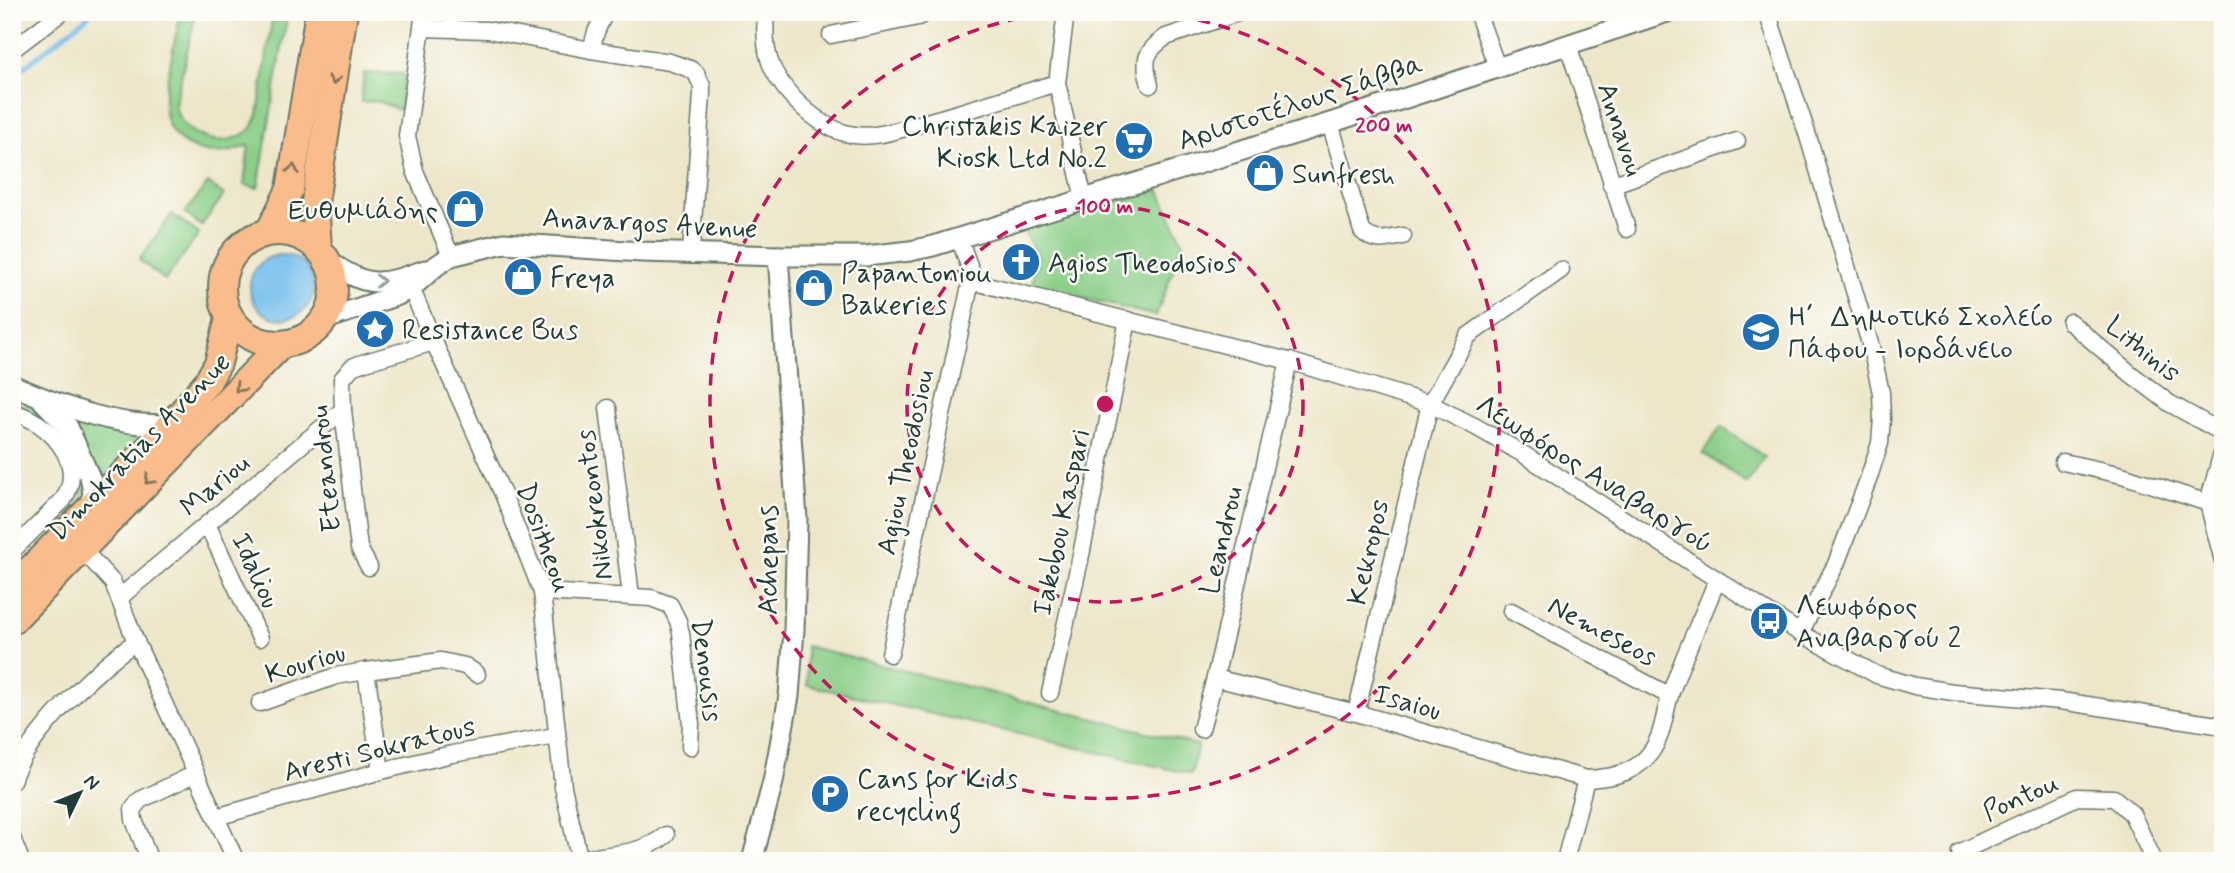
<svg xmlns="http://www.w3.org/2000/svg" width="2235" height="873" font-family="Mynerve,sans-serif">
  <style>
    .green { fill: #8bcf89; stroke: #55865e; stroke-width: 2 }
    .water { fill: #73beec; stroke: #497e90; stroke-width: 2 }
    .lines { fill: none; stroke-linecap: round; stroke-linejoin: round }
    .stream { stroke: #73beec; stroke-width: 4.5 }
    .minor-casing { stroke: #677868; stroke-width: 19 }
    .tertiary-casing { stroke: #677868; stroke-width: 23 }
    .trunk-casing { stroke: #677868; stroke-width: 30 }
    .minor { stroke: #fff; stroke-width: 16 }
    .tertiary { stroke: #fff; stroke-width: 19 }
    .trunk { stroke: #fabc8b; stroke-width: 26 }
    .oneway { stroke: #82765b }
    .oneway2 { stroke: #8f9e9a }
    .ring { fill: none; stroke: #c2185b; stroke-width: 3.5; stroke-dasharray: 12 9 }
    .labels { text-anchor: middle; stroke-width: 5; stroke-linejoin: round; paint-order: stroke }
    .street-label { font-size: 28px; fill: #1f3d34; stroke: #fdfcf7 }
    .poi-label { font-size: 28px; fill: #1f3d34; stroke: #fdfcf7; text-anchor: start }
    .centre { fill: #c2185b; stroke: #fdfcf7; stroke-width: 3.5 }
    .ring-label { font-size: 21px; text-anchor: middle; font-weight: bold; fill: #c2185b; stroke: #fdfcf7; stroke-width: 5; stroke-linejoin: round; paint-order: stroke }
  </style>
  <rect width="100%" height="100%" fill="#fdfcf7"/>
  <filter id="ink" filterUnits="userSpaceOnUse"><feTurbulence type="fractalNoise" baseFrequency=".0143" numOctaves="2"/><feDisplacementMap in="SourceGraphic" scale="14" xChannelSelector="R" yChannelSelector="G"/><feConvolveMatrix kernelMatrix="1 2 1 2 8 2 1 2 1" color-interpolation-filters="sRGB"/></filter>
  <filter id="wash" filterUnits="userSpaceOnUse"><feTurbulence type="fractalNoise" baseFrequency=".00686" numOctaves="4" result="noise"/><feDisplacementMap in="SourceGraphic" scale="28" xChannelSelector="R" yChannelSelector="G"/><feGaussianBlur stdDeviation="1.57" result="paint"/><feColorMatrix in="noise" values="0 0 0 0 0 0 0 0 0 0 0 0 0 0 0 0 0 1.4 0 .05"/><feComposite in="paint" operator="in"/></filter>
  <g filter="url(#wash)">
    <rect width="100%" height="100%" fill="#ede6c9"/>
    <g class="green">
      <path d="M181,12H196L175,104C178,129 207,145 232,139C239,137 246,133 252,128L258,115L272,20L268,12H288L258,188L244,185L249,145C233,152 213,156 196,149C156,134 163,99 170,66C173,48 177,30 181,12Z"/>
      <path d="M364,73L404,74L400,110L377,101L361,102Z"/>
      <path d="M208,183L224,195L201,226L185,213Z"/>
      <path d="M1159,189L1183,243L1156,316L1032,285L1037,255L1023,230Z"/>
      <path d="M172,214L199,234L165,280L139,260Z"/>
      <path d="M12,397L104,423L152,431L75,517L82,491L80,478L72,456L12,408Z"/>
      <path d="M1721,427L1765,457L1747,483L1703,453Z"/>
      <path d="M806,646L1198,745L1191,774L807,685Z"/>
    </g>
    <circle class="water" cx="282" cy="287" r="32"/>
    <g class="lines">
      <path class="stream" d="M12,77L93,12"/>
    </g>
  </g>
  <g filter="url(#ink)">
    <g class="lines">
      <g class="minor-casing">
        <g id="minor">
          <path d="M424,12L407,136L415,171L451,256"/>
          <path d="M766,12C763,51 768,71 795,100C809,114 829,130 849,134C873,140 900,129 923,123C968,111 1012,96 1057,83"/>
          <path d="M1066,12L1057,83L1084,199"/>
          <path d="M1477,12L1497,67"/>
          <path d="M1767,12L1807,133L1871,347L1881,393L1882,418L1880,443L1868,480L1836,564L1800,633"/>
          <path d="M422,28L488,30L591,50L670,62L690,69L696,73L702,86V94L691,252"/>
          <path d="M831,35L918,17L928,12"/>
          <path d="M1568,45L1627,229"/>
          <path d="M12,50L62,12"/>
          <path d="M591,50L596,32L605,12"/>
          <path d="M1150,85C1143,61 1144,52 1166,37L1240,12"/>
          <path d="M1330,123L1362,231C1375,244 1387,239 1403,236"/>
          <path d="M1611,185L1737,141"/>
          <path d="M971,281L1289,361L1430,404L1476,427L1523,454L1800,633L1877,675L1915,686L1953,692L2061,701L2223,726"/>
          <path d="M411,288L434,342L503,494L542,592L563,787L580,861"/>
          <path d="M2070,322L2131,374L2169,403L2223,433"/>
          <path d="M608,408L631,596"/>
          <path d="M12,412C48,421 88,462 63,500L12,551"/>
          <path d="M2223,449L2208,503L2223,561"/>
          <path d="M2063,462L2122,475L2208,503"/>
          <path d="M207,524L260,638"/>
          <path d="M82,549L113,583L136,642L236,861"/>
          <path d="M369,567L359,548L357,532L343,410L342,379L352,367L362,363L434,342"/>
          <path d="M542,592L651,598L670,605L678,621L681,633L691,724L690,747"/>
          <path d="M119,598L343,410"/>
          <path d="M1511,611L1670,696"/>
          <path d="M890,654L971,281V271L959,238"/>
          <path d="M366,671L381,771"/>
          <path d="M1215,678L1356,713L1586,779C1606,778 1630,775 1645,759C1663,741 1663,718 1670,695C1683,656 1702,618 1717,580"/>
          <path d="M1050,693L1080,560L1128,320"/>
          <path d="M260,703L336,676L366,671L441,661L465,666L477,674"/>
          <path d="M1356,713L1430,404L1468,336L1561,270"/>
          <path d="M1201,729L1215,678L1289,361"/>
          <path d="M12,781C25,738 98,666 136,642"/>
          <path d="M216,817L381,771L452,754L556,736"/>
          <path d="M12,838L21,861"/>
          <path d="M580,859C609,854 642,855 666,835"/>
          <path d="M150,861L134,820L133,809L140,800L195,774"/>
          <path d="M1565,861L1586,779"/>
          <path d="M1964,861L1960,852L2077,797L2114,798L2132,814L2154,861"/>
        </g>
      </g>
      <g class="tertiary-casing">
        <g id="tertiary">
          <path d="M328,261C370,289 379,286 425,270"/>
          <path d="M326,319L398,295L411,288L436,266L451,256L504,243L642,252L778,256H866L910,251L933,246L1330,123L1667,12"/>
          <path d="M12,385C61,406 118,429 172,424"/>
          <path d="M43,401L68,427L91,480L93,495L86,511"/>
          <path d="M752,861L773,782L789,696L794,630L797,519L778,256"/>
        </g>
      </g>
      <g class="trunk-casing">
        <g id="trunk">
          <circle cx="278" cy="288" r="56"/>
          <path d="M269,232L290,189L319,12"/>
          <path d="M318,248L315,202L344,12"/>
          <path d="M12,588L172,424L208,381L218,363L229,318"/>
          <path d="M12,621L281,345"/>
        </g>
      </g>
      <use href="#minor" class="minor"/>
      <use href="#tertiary" class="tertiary"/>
      <use href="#trunk" class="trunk"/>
    </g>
    <defs><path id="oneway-chevron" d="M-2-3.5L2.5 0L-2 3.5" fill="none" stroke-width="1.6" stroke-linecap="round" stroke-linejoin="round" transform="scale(1.75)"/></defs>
    <g class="oneway">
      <use href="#oneway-chevron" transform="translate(334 80) rotate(99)"/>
      <use href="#oneway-chevron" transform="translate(293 169) rotate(-80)"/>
      <use href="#oneway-chevron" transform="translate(239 388) rotate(134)"/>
      <use href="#oneway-chevron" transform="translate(149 480) rotate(134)"/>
    </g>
    <use class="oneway2" href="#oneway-chevron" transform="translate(380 281) rotate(-1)"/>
  </g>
  <g class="ring">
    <circle cx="1105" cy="404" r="198"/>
    <path d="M1157 12A395 395 0 1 1 1053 12"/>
  </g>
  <defs>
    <g id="supermarket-disc" transform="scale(2.0125)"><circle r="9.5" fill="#1f6fb2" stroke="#fdfcf7"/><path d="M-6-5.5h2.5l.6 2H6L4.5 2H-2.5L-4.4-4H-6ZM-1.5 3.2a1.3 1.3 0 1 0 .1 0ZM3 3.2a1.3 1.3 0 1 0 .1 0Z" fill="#fff"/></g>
    <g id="shop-disc" transform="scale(2.0125)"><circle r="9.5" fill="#1f6fb2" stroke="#fdfcf7"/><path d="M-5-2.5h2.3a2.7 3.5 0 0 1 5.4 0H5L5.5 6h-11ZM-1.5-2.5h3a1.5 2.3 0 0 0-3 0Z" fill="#fff"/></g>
    <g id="church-disc" transform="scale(2.0125)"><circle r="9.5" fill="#1f6fb2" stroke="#fdfcf7"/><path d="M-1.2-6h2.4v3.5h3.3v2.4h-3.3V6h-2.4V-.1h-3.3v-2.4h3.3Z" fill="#fff"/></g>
    <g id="sight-disc" transform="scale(2.0125)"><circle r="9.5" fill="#1f6fb2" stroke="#fdfcf7"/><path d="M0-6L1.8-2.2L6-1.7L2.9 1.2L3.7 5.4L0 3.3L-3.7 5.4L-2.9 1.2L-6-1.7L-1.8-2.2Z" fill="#fff"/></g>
    <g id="school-disc" transform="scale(2.0125)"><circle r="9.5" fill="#1f6fb2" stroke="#fdfcf7"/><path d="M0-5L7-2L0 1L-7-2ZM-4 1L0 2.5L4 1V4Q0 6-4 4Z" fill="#fff"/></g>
    <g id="bus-disc" transform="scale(2.0125)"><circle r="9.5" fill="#1f6fb2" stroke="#fdfcf7"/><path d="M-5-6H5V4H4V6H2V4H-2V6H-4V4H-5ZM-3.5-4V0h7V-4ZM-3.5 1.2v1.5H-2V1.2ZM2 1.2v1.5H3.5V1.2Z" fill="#fff"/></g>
    <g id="parking-disc" transform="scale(2.0125)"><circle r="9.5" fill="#1f6fb2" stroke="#fdfcf7"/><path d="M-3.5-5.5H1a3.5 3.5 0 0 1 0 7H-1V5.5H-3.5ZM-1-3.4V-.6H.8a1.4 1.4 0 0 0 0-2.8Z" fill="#fff"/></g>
  </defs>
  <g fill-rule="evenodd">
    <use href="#supermarket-disc" x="1134" y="141"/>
    <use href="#shop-disc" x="1265" y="173"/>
    <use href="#shop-disc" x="465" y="209"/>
    <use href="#church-disc" x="1021" y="262"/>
    <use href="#shop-disc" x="523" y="277"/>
    <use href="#shop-disc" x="814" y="288"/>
    <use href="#sight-disc" x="375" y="329"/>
    <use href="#school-disc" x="1761" y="332"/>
    <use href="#bus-disc" x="1769" y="621"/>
    <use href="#parking-disc" x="830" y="794"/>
  </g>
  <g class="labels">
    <g class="street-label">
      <text transform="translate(1300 101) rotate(-18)" y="10">Αριστοτέλους Σάββα</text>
      <text transform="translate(1622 129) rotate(72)" y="10">Annavou</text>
      <text transform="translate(650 222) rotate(3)" y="10">Anavargos Avenue</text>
      <text transform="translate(2144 348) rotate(39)" y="10">Lithinis</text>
      <text transform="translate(138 446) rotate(-46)" y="10">Dimokratias Avenue</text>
      <text transform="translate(904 462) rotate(-78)" y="10">Agiou Theodosiou</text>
      <text transform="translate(324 469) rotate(-96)" y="10">Eteandrou</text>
      <text transform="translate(1595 473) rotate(32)" y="10">Λεωφόρος Αναβαργού</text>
      <text transform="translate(214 484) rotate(-40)" y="10">Mariou</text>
      <text transform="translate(593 505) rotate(-97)" y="10">Nikokreontos</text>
      <text transform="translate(1060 522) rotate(-78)" y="10">Iakobou Kaspari</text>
      <text transform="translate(545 537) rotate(70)" y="10">Dositheou</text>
      <text transform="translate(1220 540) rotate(-77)" y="10">Leandrou</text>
      <text transform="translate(1367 552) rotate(-77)" y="10">Kekropos</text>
      <text transform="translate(767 560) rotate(-90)" y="10">Achepans</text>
      <text transform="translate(257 570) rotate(65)" y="10">Idaliou</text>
      <text transform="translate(1603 630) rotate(28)" y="10">Nemeseos</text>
      <text transform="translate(305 662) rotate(-17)" y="10">Kouriou</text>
      <text transform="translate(708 670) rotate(83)" y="10">Denousis</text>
      <text transform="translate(1408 701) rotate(16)" y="10">Isaiou</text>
      <text transform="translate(379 748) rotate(-14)" y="10">Aresti Sokratous</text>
      <text transform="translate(2020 796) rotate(-24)" y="10">Pontou</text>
    </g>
    <g class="poi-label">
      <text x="1107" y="135" text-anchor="end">Christakis Kaizer<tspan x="1107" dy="32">Kiosk Ltd No.2</tspan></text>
      <text x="1292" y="183">Sunfresh</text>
      <text x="438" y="219" text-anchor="end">Ευθυμιάδης</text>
      <text x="1048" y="272">Agios Theodosios</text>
      <text x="841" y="282">Papantoniou<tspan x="841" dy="32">Bakeries</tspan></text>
      <text x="550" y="287">Freya</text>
      <text x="1788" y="326">Η΄ Δημοτικό Σχολείο<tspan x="1788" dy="32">Πάφου - Ιορδάνειο</tspan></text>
      <text x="402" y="339">Resistance Bus</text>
      <text x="1796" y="615">Λεωφόρος<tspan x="1796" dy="32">Αναβαργού 2</tspan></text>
      <text x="857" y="788">Cans for Kids<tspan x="857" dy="32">recycling</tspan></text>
    </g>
  </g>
  <circle cx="1105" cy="404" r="10" class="centre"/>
  <g class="ring-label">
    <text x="1384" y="132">200 m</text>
    <text x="1105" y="213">100 m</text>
  </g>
  <rect width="2235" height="873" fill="none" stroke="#fdfcf7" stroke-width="42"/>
  <g transform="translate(80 793) rotate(47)" stroke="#fdfcf7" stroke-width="5" paint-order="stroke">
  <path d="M0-5L12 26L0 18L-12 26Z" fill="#1f3d34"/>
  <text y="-10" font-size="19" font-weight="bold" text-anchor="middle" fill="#1f3d34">N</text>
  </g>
</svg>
